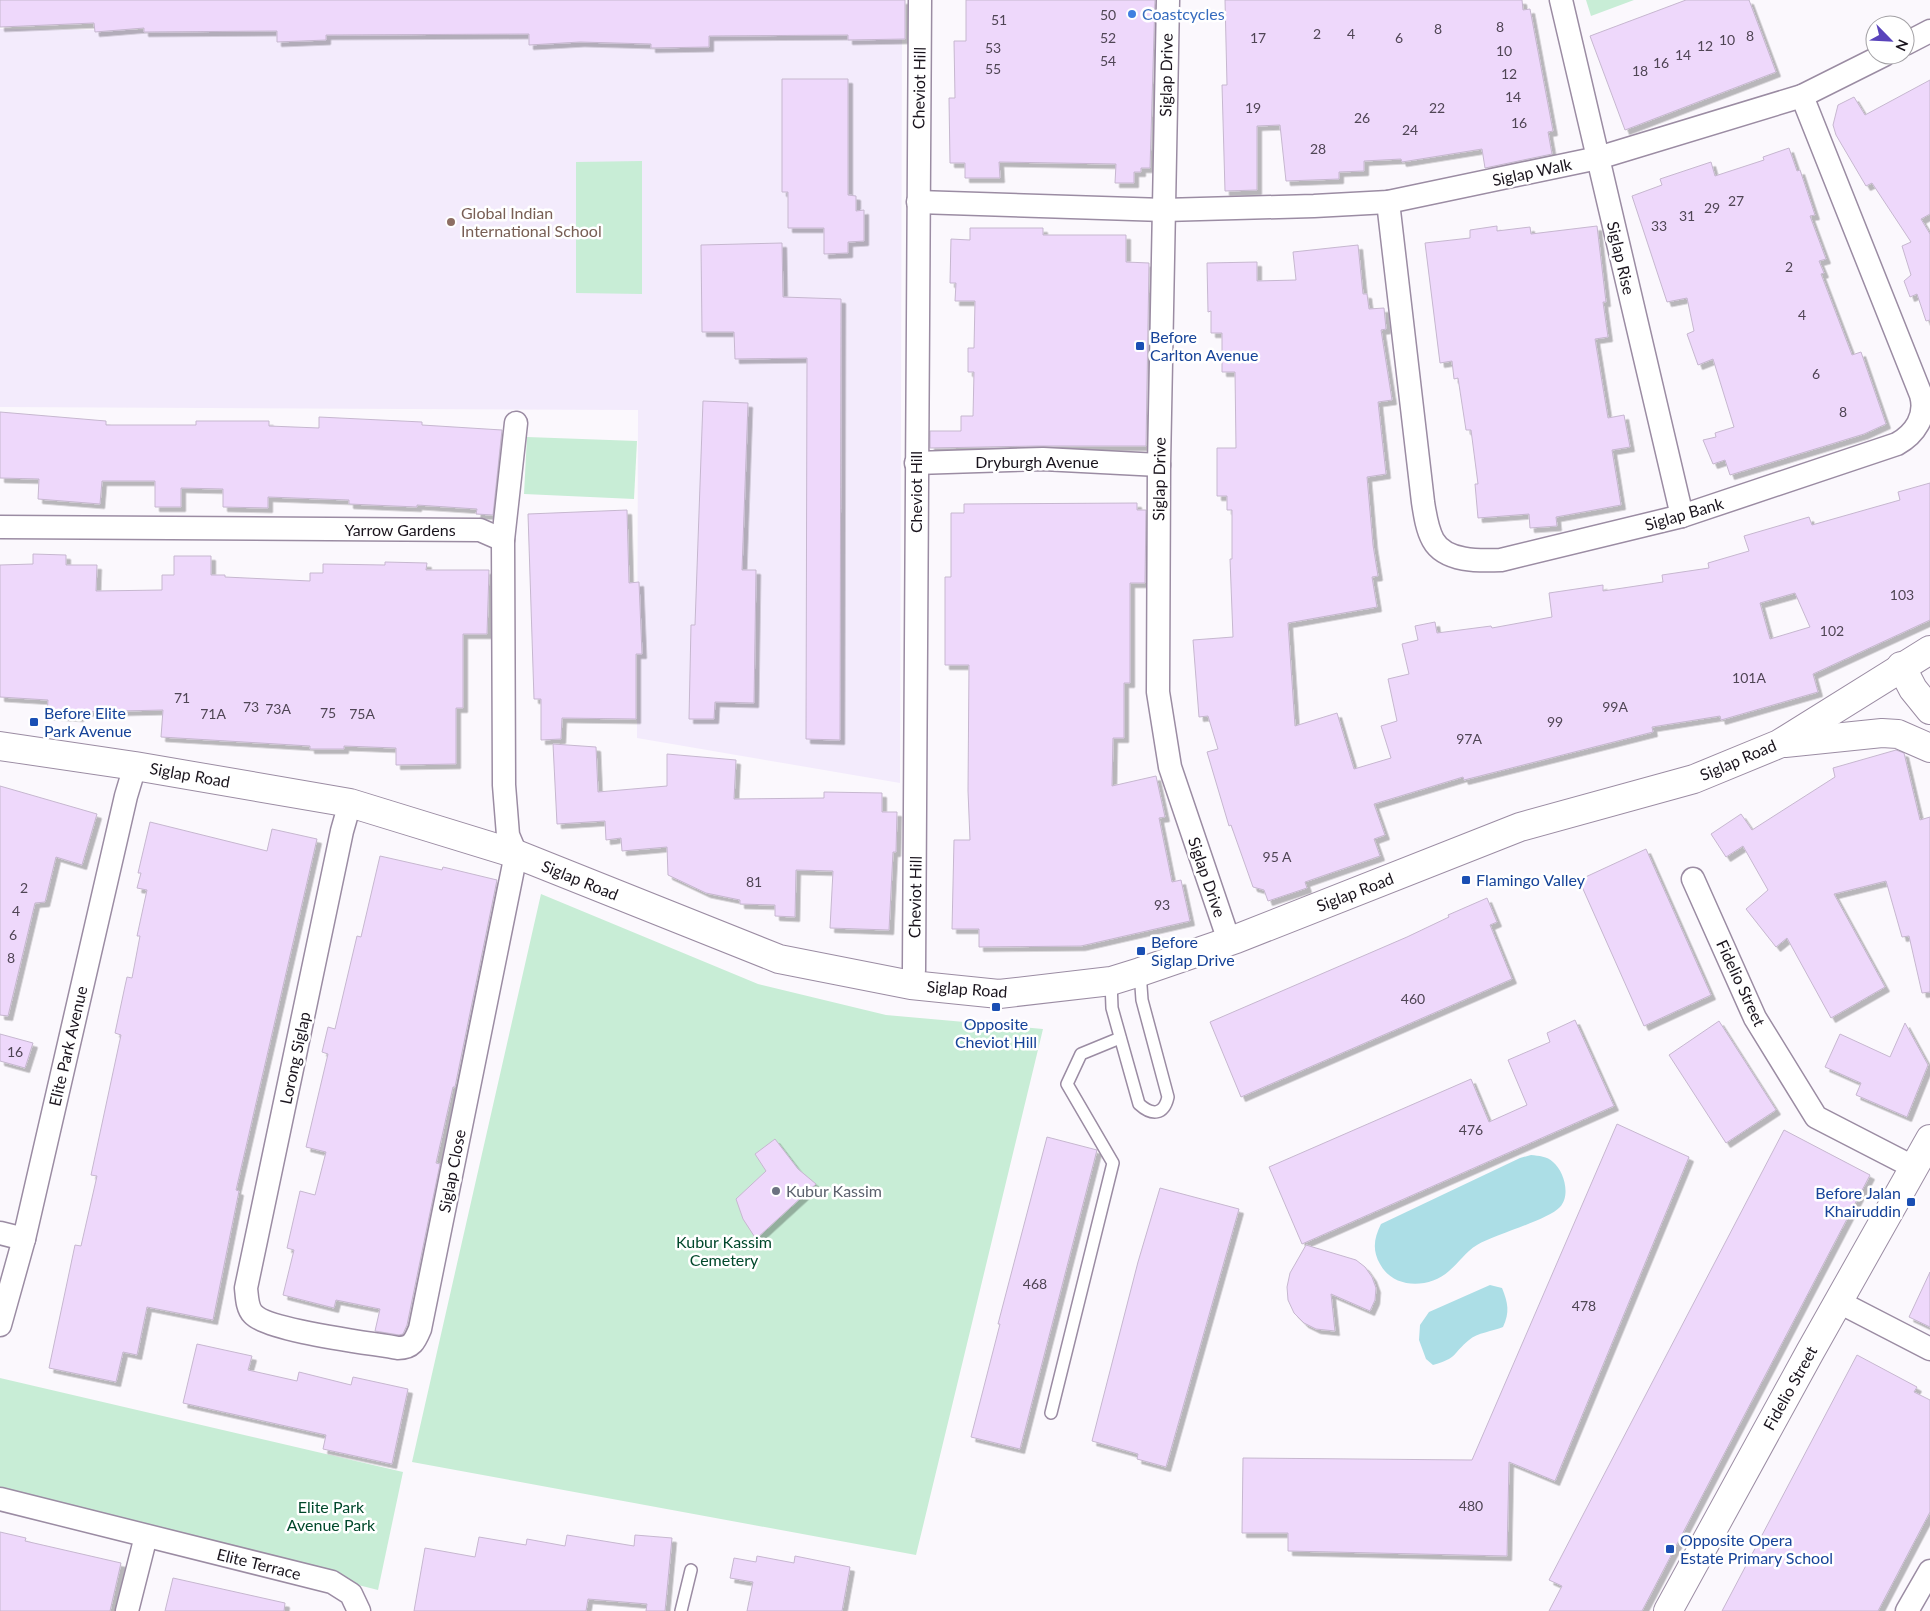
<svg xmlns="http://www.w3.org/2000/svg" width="1930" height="1611" font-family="Lato,sans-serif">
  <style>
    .education { fill: #f3ebfc }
    .green { fill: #c8edd6 }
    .water { fill: #acdee6 }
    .building { fill: #eed8fb; stroke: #c6b7cf; fill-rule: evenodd; filter: url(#shadow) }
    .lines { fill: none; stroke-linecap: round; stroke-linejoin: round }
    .service-casing { stroke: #9b8ca3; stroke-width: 14 }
    .minor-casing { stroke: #9b8ca3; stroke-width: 25 }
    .tertiary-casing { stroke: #9b8ca3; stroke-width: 30 }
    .secondary-casing { stroke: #9b8ca3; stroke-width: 30 }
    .service { stroke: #fff; stroke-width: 11 }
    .minor { stroke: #fff; stroke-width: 22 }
    .tertiary { stroke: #fff; stroke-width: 28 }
    .secondary { stroke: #fff; stroke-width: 28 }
    .shop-dot { fill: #3f7fe0; stroke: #fff; stroke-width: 2 }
    .education-dot { fill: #8d6e63; stroke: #fff; stroke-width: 2 }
    .transit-dot { fill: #1a4fb4; stroke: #fff; stroke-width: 2 }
    .worship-dot { fill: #6b7280; stroke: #fff; stroke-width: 2 }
    .labels { text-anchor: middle; stroke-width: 5; stroke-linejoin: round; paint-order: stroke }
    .number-label { font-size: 14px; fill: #4f4554 }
    .shop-label { font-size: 16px; fill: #366cbe; stroke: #fff; text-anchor: start }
    .street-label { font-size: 16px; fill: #1a141d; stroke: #fff }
    .education-label { font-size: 16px; fill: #785e54; stroke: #fff; text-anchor: start }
    .transit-label { font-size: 16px; fill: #164399; stroke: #fff; text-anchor: start }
    .worship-label { font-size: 16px; fill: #5b616d; stroke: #fff; text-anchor: start }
    .park-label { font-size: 16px; fill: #00482b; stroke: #fff }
  </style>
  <defs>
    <filter id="shadow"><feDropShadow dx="4.5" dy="4.5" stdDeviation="0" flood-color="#0004"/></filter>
  </defs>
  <rect width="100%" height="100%" fill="#fbf8fd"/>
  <path class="education" d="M0,29L902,36L900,783L637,738L638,410L0,407Z"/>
  <g class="green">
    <path d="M1586,0H1634L1591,16Z"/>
    <path d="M642,161V294L576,293V162Z"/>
    <path d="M527,437L637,441L634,499L524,494Z"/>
    <path d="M541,894L758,984L886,1015L1043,1029L916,1555L412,1462Z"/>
    <path d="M0,1378L403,1472L378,1590L0,1495Z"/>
  </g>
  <g class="water">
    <path d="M1531,1155C1539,1156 1547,1156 1553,1162C1564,1171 1571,1195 1560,1207C1548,1220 1496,1234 1477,1245C1465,1252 1459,1263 1449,1271C1429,1289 1393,1289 1380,1264C1372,1250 1374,1238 1381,1224L1520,1158Z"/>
    <path d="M1490,1285L1502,1288C1508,1303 1510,1312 1503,1327C1493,1331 1477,1333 1469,1340C1452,1354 1458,1358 1433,1365L1426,1359L1419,1340L1420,1325L1429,1312Z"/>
  </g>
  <g class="building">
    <path d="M0,0H905V39L848,40V35L709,36V47L651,48V44L580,42L529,45V34L326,35V40L277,42V31L144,32V28L95,32L94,23L0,27Z"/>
    <path d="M966,0H1155L1150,168H1141V172H1134V183H1115L1116,164L999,162L1000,178H965V163H950L949,98H955L954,41H966Z"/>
    <path d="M1225,0H1522L1523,10L1530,9L1553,131L1548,132L1552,154L1485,168L1482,149L1402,162L1401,159L1364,161V171L1339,172V179L1286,181L1280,125L1257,126V190L1225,191L1222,85H1227Z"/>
    <path d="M1686,0H1749L1776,72L1625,130L1590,36Z"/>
    <path d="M782,79H848V195L856,196V211L864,210V241L848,242V253L824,254V228H788V192H782Z"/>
    <path d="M1930,80V214L1921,219L1930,234V320L1926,321L1917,294L1910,297L1904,281L1911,275L1902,246L1911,242L1872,183L1866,186L1836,135L1833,125L1838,105L1854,97L1865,115Z"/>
    <path d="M1789,148L1797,171L1800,170L1815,215L1810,216L1826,259L1819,261L1824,273L1821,274L1852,355L1861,352L1886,424L1864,434L1730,475L1725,460L1713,464L1703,440L1716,437L1715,433L1734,427L1713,359L1698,365L1687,334L1694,331L1687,298L1667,302L1632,196L1662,185L1660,179L1711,162L1715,176L1764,160L1763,157Z"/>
    <path d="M1497,226V231L1530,227L1531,234L1597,226L1606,302H1603L1608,337L1595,339L1608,418L1624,415L1630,447L1612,450L1621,505L1556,517L1557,526L1530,528L1529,514L1478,518L1475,484H1478L1471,430H1466L1458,378L1454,379L1452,361L1440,363L1425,243L1470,238V230Z"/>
    <path d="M970,228H1043V235H1126V262L1149,263L1146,446H1037L930,448V431H961V416H973L974,372H968V348H974L975,301H955L956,283H950L951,239L970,240Z"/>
    <path d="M782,243L783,297L841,299L840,740L806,739L807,358L735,359L734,332H702L701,245Z"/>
    <path d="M1358,245L1363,294H1367L1369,309L1384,308L1386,329L1381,330L1392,400L1378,402L1386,474L1367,477L1373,545L1378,576L1372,577L1377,607L1288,623L1295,726L1337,713L1354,769L1391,758L1381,726L1397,721L1388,679L1409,674L1402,644L1418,640L1415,626L1435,622L1437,633L1491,626L1492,628L1552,617L1549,593L1603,585V591L1663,582L1662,575L1709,568L1708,563L1749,551L1744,536L1809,517L1812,525L1900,500L1898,492L1930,483V620L1813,674L1818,692L1721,720L1720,716L1652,727L1653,732L1464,780L1463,777L1374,804L1385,835L1374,839L1380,856L1305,882L1307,888L1268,901L1264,890L1253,887L1231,825L1229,826L1207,752L1218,749L1208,716L1199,717L1193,640L1233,637L1230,559H1232V510H1227V496H1217V448H1236L1235,372H1222V333H1211V311L1208,312L1207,263L1257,262V281L1296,280L1293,252ZM1795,593L1810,627L1770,639L1760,603Z"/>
    <path d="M703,401L748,403L742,570H756L754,703L715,702L714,719H689L691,625H695Z"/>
    <path d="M0,412L106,421V425H196V421H269V426L319,428V417L422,422V425L502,430L493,515L476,514L477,509L417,505V507L349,504V500L268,497V508L223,507V489L181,488V507H155V481H102L100,504L38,499L39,479L0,478Z"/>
    <path d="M1137,503V510H1146L1145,583H1130V683H1124V738H1113L1112,786L1156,776L1165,817L1159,818L1172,882L1181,880L1190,921L1081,946L979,947V929H952L954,840H970L968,791L969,665H945V577H951V513H964V504Z"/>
    <path d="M627,510L629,583L639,582L642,654H636V719L562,718L561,739L541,740V699H534L528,514Z"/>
    <path d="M33,554L66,555V565H97L96,591L162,590V575H174V556H211V575H225V577L310,581V573H323V564L385,565V562L427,563L426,570H489L487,634H463V708H456V764L396,765V748L344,746V749H310V746L161,737L163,710L80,712L79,717L47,715L48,700L0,697V565L33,564Z"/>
    <path d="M553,744L596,747L598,792L667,786V754L736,760L734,799L824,798V792L882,793V812H897L896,852H893L889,930L830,928L833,871L796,870L795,917L775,916V905L740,904V900L706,893L668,875L667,847L622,851L621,838L606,840L605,821L557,824Z"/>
    <path d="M1896,750L1904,753L1920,820L1930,817V992L1922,993L1909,936L1902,937L1886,881L1834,894L1885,987L1831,1018L1787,938L1776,947L1746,909L1768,890L1743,846L1726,857L1711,834L1741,814L1752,830L1835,777L1833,768Z"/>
    <path d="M0,786L97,814L82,865L56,857L45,902L35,903L8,1016L0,1015Z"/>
    <path d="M150,822L267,851L272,829L317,839L236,1190L239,1191L213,1320L147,1307L137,1355L123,1352L116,1382L49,1368L75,1245L81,1246L97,1176L91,1175L121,1035L115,1033L125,986L127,977L132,978L140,936H137L147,890L137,888L141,873H138Z"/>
    <path d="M1646,849L1711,995L1644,1026L1579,880Z"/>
    <path d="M380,856L442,870L443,867L497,880L455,1087H453L436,1163L440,1164L407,1325L403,1334L399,1335L375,1331L380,1309L336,1300L334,1308L283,1295L294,1250L287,1248L300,1191L315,1195L326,1152L306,1147L328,1054L322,1052L328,1027L335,1029L357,936L361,937Z"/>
    <path d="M1487,898L1497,922L1490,925L1512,979L1241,1097L1210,1022L1407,937L1449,917L1448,915Z"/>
    <path d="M1575,1020L1614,1106L1302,1244L1269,1167L1471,1079L1489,1122L1527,1105L1508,1060L1550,1042L1547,1033Z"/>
    <path d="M1719,1021L1776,1110L1726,1143L1669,1055Z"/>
    <path d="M1905,1023L1928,1065L1907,1117L1856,1095L1861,1083L1825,1067L1840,1034L1890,1057Z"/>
    <path d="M0,1034L33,1043L25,1068L0,1061Z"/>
    <path d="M1617,1124L1689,1157L1555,1481L1509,1462L1507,1556L1288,1551V1533H1242L1243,1458L1472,1460Z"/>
    <path d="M1784,1130L1870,1175L1642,1611H1549L1562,1586L1549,1580Z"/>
    <path d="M1047,1137L1097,1150L1020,1449L971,1437L1000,1324H998Z"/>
    <path d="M775,1139L798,1169L816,1184L756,1239L743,1219L736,1199L766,1171L755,1154Z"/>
    <path d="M1160,1188L1239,1209L1166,1467L1137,1459L1138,1454L1092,1441L1138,1262Z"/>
    <path d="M1306,1245L1356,1260L1365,1267L1372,1277L1376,1288L1375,1300L1370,1311L1331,1294L1335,1331L1316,1329L1304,1323L1294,1313L1288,1300L1287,1287L1290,1273Z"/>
    <path d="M1930,1272V1327L1909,1317Z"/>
    <path d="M197,1344L252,1356L248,1370L297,1381L299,1372L351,1385L353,1377L408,1389L392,1464L323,1449L326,1435L183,1403Z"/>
    <path d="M1857,1355L1917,1387L1914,1392L1930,1400V1512L1921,1529L1878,1611H1722Z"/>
    <path d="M0,1532L26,1538L25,1541L121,1563L110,1611H0Z"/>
    <path d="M567,1535L634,1546L635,1535L672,1538L665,1611H646L647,1604L588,1599L586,1611H414L425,1548L475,1557L479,1537L526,1545L527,1539L565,1546Z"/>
    <path d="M757,1556L794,1563L795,1556L850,1567L842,1611H747L753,1582L730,1578L734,1558L756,1562Z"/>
    <path d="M173,1578L285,1603L284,1611H165Z"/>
  </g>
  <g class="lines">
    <g class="service-casing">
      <g id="service">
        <path d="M1111,981L1112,1008L1139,1104C1152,1116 1164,1115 1168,1097L1142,1000L1140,972"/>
        <path d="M1051,1413L1113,1163L1067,1084L1081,1054L1120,1038"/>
        <path d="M681,1611L691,1570"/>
      </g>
    </g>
    <g class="minor-casing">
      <g id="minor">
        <path d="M1168,0L1159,465L1158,692L1170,767L1229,941L1236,939"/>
        <path d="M1561,0L1682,516"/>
        <path d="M1905,44L1930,31"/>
        <path d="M918,202L1164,210L1314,206L1388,202L1598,158L1802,96L1884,55"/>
        <path d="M1388,202L1423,502C1425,515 1427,529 1433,540C1445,562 1480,561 1501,560L1682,516L1897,444C1915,434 1927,416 1921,395L1802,96"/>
        <path d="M916,463L1043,459L1159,465"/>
        <path d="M0,527L480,530L503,540"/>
        <path d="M350,803L342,831L246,1288C247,1297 247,1308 253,1314C268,1331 371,1343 398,1348C412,1348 415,1341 420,1329L516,854L508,835L504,785L503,540L516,423"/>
        <path d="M1693,879L1755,1018L1816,1117L1915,1168"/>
        <path d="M911,985L914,970L920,0"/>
        <path d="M0,1233L24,1239"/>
        <path d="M1839,1302L1930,1349"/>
        <path d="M0,1325L24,1239L126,796L135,766"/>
        <path d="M0,1499L332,1582L351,1594L359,1611"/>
        <path d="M127,1611L146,1536"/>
        <path d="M1907,1611L1930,1571"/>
      </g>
    </g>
    <g class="tertiary-casing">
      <g id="tertiary">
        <path d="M1901,666L1913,689L1930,710"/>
        <path d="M1668,1611L1810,1352L1930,1139"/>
      </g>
    </g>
    <g class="secondary-casing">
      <g id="secondary">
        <path d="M1785,743L1882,733L1898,734L1930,748"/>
        <path d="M0,746L135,766L350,803L516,854L779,959L911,985L999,994L1111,981L1140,972L1236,939L1520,827L1694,779L1779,744L1930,650"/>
      </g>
    </g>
    <use href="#service" class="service"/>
    <use href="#minor" class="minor"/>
    <use href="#tertiary" class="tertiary"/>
    <use href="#secondary" class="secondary"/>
  </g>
  <circle class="shop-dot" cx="1132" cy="14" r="5"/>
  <circle class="education-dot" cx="451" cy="222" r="5"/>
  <g class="transit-dot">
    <rect x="1135" y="341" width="10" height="10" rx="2.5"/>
    <rect x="29" y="717" width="10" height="10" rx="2.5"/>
    <rect x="1461" y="875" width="10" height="10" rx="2.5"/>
    <rect x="1136" y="946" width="10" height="10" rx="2.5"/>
    <rect x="991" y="1002" width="10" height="10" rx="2.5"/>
    <rect x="1906" y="1197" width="10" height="10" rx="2.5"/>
    <rect x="1665" y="1544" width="10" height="10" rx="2.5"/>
  </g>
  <circle class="worship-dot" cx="776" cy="1191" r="5"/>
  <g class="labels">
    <g class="number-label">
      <text x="1108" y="20">50</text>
      <text x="999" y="25">51</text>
      <text x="1500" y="32">8</text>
      <text x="1438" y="34">8</text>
      <text x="1317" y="39">2</text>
      <text x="1351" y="39">4</text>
      <text x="1750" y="41">8</text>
      <text x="1108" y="43">52</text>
      <text x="1258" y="43">17</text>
      <text x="1399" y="43">6</text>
      <text x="1727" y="45">10</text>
      <text x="1705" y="51">12</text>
      <text x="993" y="53">53</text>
      <text x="1504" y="56">10</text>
      <text x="1683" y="60">14</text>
      <text x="1108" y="66">54</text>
      <text x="1661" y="68">16</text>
      <text x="993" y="74">55</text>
      <text x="1640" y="76">18</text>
      <text x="1509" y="79">12</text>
      <text x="1513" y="102">14</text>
      <text x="1253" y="113">19</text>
      <text x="1437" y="113">22</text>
      <text x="1362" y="123">26</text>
      <text x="1519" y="128">16</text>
      <text x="1410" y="135">24</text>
      <text x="1318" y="154">28</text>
      <text x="1736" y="206">27</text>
      <text x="1712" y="213">29</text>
      <text x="1687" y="221">31</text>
      <text x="1659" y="231">33</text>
      <text x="1789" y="272">2</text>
      <text x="1802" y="320">4</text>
      <text x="1816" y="379">6</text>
      <text x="1843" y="417">8</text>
      <text x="1902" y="600">103</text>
      <text x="1832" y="636">102</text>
      <text x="1749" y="683">101A</text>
      <text x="182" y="703">71</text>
      <text x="251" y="712">73</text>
      <text x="1615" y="712">99A</text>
      <text x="278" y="714">73A</text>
      <text x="328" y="718">75</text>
      <text x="213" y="719">71A</text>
      <text x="362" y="719">75A</text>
      <text x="1555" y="727">99</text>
      <text x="1469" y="744">97A</text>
      <text x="1277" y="862">95 A</text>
      <text x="754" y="887">81</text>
      <text x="24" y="893">2</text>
      <text x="1162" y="910">93</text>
      <text x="16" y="916">4</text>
      <text x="13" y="940">6</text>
      <text x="11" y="963">8</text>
      <text x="1413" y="1004">460</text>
      <text x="15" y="1057">16</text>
      <text x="1471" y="1135">476</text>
      <text x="1035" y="1289">468</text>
      <text x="1584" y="1311">478</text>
      <text x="1471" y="1511">480</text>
    </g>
    <g class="shop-label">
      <text x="1142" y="20">Coastcycles</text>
    </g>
    <g class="street-label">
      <text transform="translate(1166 75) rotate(-89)" y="6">Siglap Drive</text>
      <text transform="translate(919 88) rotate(-89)" y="6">Cheviot Hill</text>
      <text transform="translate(1532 172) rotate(-12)" y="6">Siglap Walk</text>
      <text transform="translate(1621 258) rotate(77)" y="6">Siglap Rise</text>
      <text x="1037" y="468">Dryburgh Avenue</text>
      <text transform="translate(1159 479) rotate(-89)" y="6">Siglap Drive</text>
      <text transform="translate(916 492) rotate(-90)" y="6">Cheviot Hill</text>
      <text transform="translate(1684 514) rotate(-16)" y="6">Siglap Bank</text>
      <text x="400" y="536">Yarrow Gardens</text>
      <text transform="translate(1738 760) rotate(-23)" y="6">Siglap Road</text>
      <text transform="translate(190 775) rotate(10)" y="6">Siglap Road</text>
      <text transform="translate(1207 877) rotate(71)" y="6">Siglap Drive</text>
      <text transform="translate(580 880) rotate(22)" y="6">Siglap Road</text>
      <text transform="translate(1355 892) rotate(-21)" y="6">Siglap Road</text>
      <text transform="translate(915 897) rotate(-89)" y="6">Cheviot Hill</text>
      <text transform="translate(1741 983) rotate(65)" y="6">Fidelio Street</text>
      <text transform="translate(967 989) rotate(4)" y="6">Siglap Road</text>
      <text transform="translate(68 1046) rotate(-77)" y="6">Elite Park Avenue</text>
      <text transform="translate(295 1058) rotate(-78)" y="6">Lorong Siglap</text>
      <text transform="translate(452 1171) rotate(-79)" y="6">Siglap Close</text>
      <text transform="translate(1790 1388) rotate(-61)" y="6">Fidelio Street</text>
      <text transform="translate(259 1564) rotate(14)" y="6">Elite Terrace</text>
    </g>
    <g class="education-label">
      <text x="461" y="219">Global Indian<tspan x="461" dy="18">International School</tspan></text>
    </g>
    <g class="transit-label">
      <text x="1150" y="343">Before<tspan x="1150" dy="18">Carlton Avenue</tspan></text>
      <text x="44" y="719">Before Elite<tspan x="44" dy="18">Park Avenue</tspan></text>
      <text x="1476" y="886">Flamingo Valley</text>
      <text x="1151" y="948">Before<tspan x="1151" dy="18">Siglap Drive</tspan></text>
      <text x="996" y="1030" text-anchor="middle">Opposite<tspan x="996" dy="18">Cheviot Hill</tspan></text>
      <text x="1901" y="1199" text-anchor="end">Before Jalan<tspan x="1901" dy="18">Khairuddin</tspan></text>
      <text x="1680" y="1546">Opposite Opera<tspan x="1680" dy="18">Estate Primary School</tspan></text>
    </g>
    <g class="worship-label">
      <text x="786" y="1197">Kubur Kassim</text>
    </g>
    <g class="park-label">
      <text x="724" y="1248">Kubur Kassim<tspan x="724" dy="18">Cemetery</tspan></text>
      <text x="331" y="1513">Elite Park<tspan x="331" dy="18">Avenue Park</tspan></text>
    </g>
  </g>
  <g transform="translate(1890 40) rotate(114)"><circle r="24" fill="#ffffff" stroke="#a3a1a5"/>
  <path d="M0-4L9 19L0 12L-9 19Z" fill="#5943bb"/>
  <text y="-8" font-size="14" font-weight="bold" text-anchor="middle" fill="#1a141d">N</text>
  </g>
</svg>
